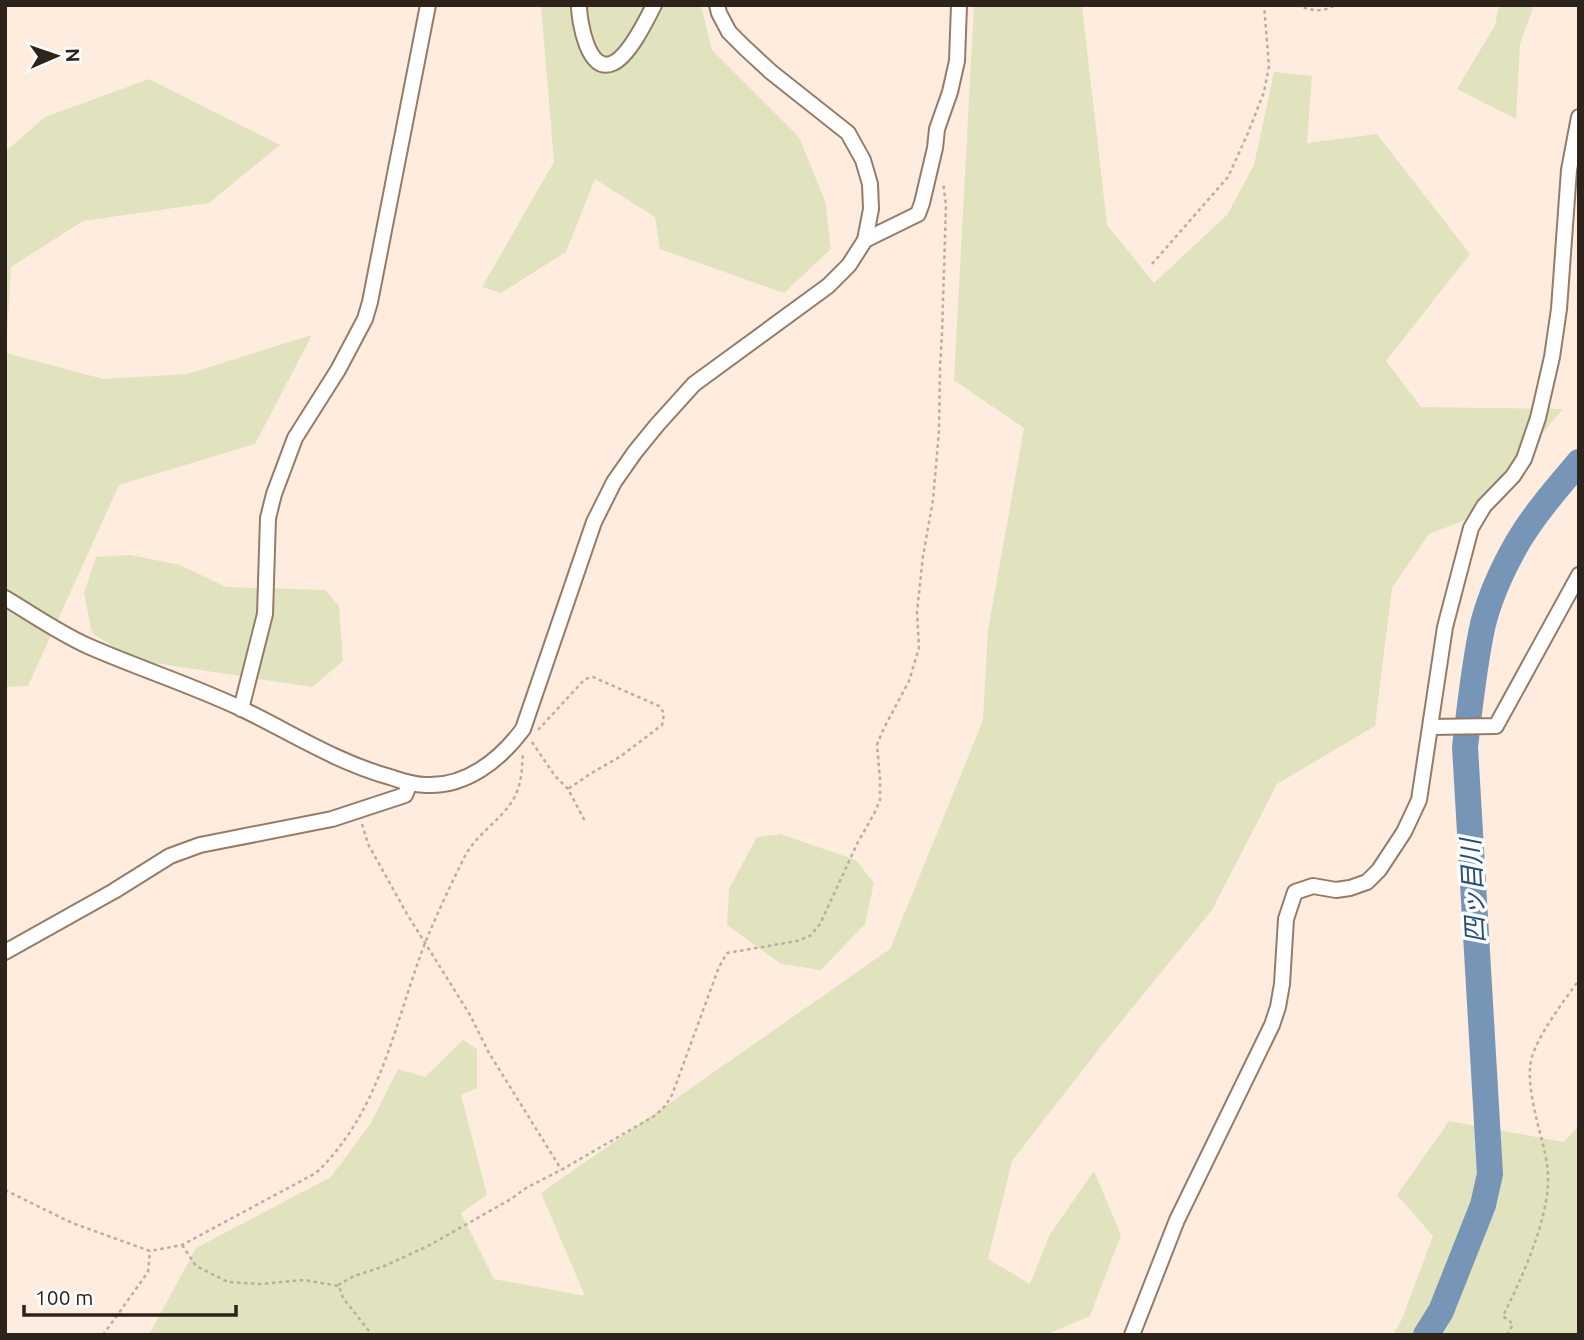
<svg xmlns="http://www.w3.org/2000/svg" width="1584" height="1340" font-family="Ubuntu,'Noto Sans JP',sans-serif">
  <style>
    .green { fill: #e0e3bd }
    .lines { fill: none; stroke-linecap: round; stroke-linejoin: round }
    .river { stroke: #7795b6; stroke-width: 26 }
    .minor-casing { stroke: #957c68; stroke-width: 18 }
    .path { stroke: #bcada0; stroke-width: 2.5; stroke-dasharray: 3.5 3.5; stroke-linecap: butt }
    .minor { stroke: #fff; stroke-width: 14 }
    .labels { text-anchor: middle; stroke-width: 7; stroke-linejoin: round; paint-order: stroke }
    .water-label { font-size: 26px; font-style: italic; fill: #224e7b; stroke: #fdfdfd }
  </style>
  <rect width="100%" height="100%" fill="#feeddf"/>
  <g class="green">
    <path d="M541,5H701L712,50L799,137L825,201L831,249L784,293L660,249L655,217L595,179L566,252L501,293L482,287L554,162Z"/>
    <path d="M974,5H1082L1107,225L1154,283L1227,215L1254,165L1274,72L1312,76L1307,143L1377,134L1470,254L1386,361L1421,407L1563,409L1470,518L1429,534L1392,588L1375,726L1277,784L1212,910L1106,1040L1012,1161L988,1259L1030,1284L1050,1234L1094,1171L1121,1235L1090,1316L1045,1335H149L196,1248L331,1177L371,1123L398,1069L425,1077L463,1040L477,1049V1088L461,1095L487,1195L461,1213L494,1279L585,1296L541,1193L890,949L983,720L988,630L1024,428L954,380Z"/>
    <path d="M1499,5H1534L1520,44L1516,119L1457,89L1495,25Z"/>
    <path d="M149,79L280,145L209,203L83,221L11,267L6,353L103,379L187,374L312,335L255,444L119,485L28,686L5,687V152L45,117Z"/>
    <path d="M130,555L180,565L226,587L325,590L339,606L343,661L312,687L135,660L92,633L84,593L96,557Z"/>
    <path d="M780,834L856,860L874,883L865,924L821,970L781,964L727,925L729,889L757,837Z"/>
    <path d="M1449,1121L1564,1142L1579,1125V1335H1393L1402,1319L1433,1236L1397,1195Z"/>
  </g>
  <g class="lines">
    <path class="river" d="M1426,1335L1441,1311L1483,1205L1490,1174L1465,747C1470,706 1474,664 1483,624C1490,596 1505,564 1519,540C1536,512 1558,487 1579,462"/>
    <g class="minor-casing">
      <g id="minor">
        <path d="M579,5C579,21 588,75 613,63C629,56 646,21 654,5"/>
        <path d="M865,240L918,214L922,203L935,148L937,129L950,92L957,61L959,5"/>
        <path d="M5,598C32,614 59,633 88,646C138,668 191,685 240,708C290,732 336,762 390,777C402,781 413,785 426,785C466,787 500,760 523,729L594,522L614,482L635,452L657,425L694,384L828,286L849,265L865,240L871,209L870,184L863,160L848,133L771,72L744,47L729,32L719,13L717,5"/>
        <path d="M241,709L265,614L268,518L274,494L295,438L338,370L365,319L370,302L428,5"/>
        <path d="M1431,727L1496,726L1579,575"/>
        <path d="M5,952L114,891L170,856L200,845L332,819L405,795L410,783"/>
        <path d="M1132,1335L1177,1220L1272,1025L1278,1007L1282,984L1286,919L1295,892L1313,886L1336,890L1350,888L1367,882L1379,870L1404,832L1419,800L1445,627L1471,528L1484,506L1513,476L1524,459L1538,418L1552,357L1559,309L1569,170L1579,117"/>
      </g>
    </g>
    <g class="path">
      <path d="M1297,5C1311,11 1322,13 1335,5"/>
      <path d="M1152,264L1228,177L1248,133L1264,92L1269,66L1264,5"/>
      <path d="M538,730L585,679L593,677L659,706L664,713L662,725L621,756L590,774L568,789"/>
      <path d="M532,742L555,776L568,789L586,823"/>
      <path d="M362,824L368,844L407,914L470,1015L489,1053L561,1169"/>
      <path d="M5,1190L72,1223L150,1251L182,1245L316,1173C381,1111 394,1024 425,943C437,914 451,884 465,856C478,831 509,816 518,789C522,778 522,765 523,752"/>
      <path d="M182,1245L196,1266L228,1282L261,1284L304,1280L339,1286L343,1298L372,1335"/>
      <path d="M338,1285L354,1276L382,1267L428,1246L511,1199L526,1188L561,1170L656,1115L665,1106L672,1095L719,967L727,953L797,941L810,936L820,924L858,842L874,814L880,800V779L877,745L883,730L909,681L919,648L917,612L923,556L933,500L939,431L940,368L942,334L946,205L943,182"/>
      <path d="M103,1335L148,1272L150,1251"/>
      <path d="M1507,1335L1513,1324L1503,1316C1521,1280 1546,1225 1548,1184C1549,1162 1542,1142 1537,1121C1533,1104 1529,1086 1530,1068C1531,1043 1564,1001 1579,980"/>
    </g>
    <use href="#minor" class="minor"/>
  </g>
  <g class="labels">
    <g class="water-label">
      <text transform="translate(1473 891) rotate(-93)" y="9">四ッ目川</text>
    </g>
  </g>
  <rect width="1584" height="1340" fill="none" stroke="#2d231a" stroke-width="14"/>
  <g transform="translate(56 56) rotate(88)" stroke="#fdfdfd" stroke-width="5" paint-order="stroke">
  <path d="M0-5L12 26L0 18L-12 26Z" fill="#2d231a"/>
  <text y="-10" font-size="19" font-weight="bold" text-anchor="middle" fill="#2d231a">N</text>
  </g>
  <path d="M24 1305v10h212v-10" fill="none" stroke="#2d231a" stroke-width="3.5"/>
  <text x="35" y="1305" font-size="21" fill="#2d231a" stroke="#fdfdfd" stroke-width="5" paint-order="stroke">100 m</text>
</svg>
